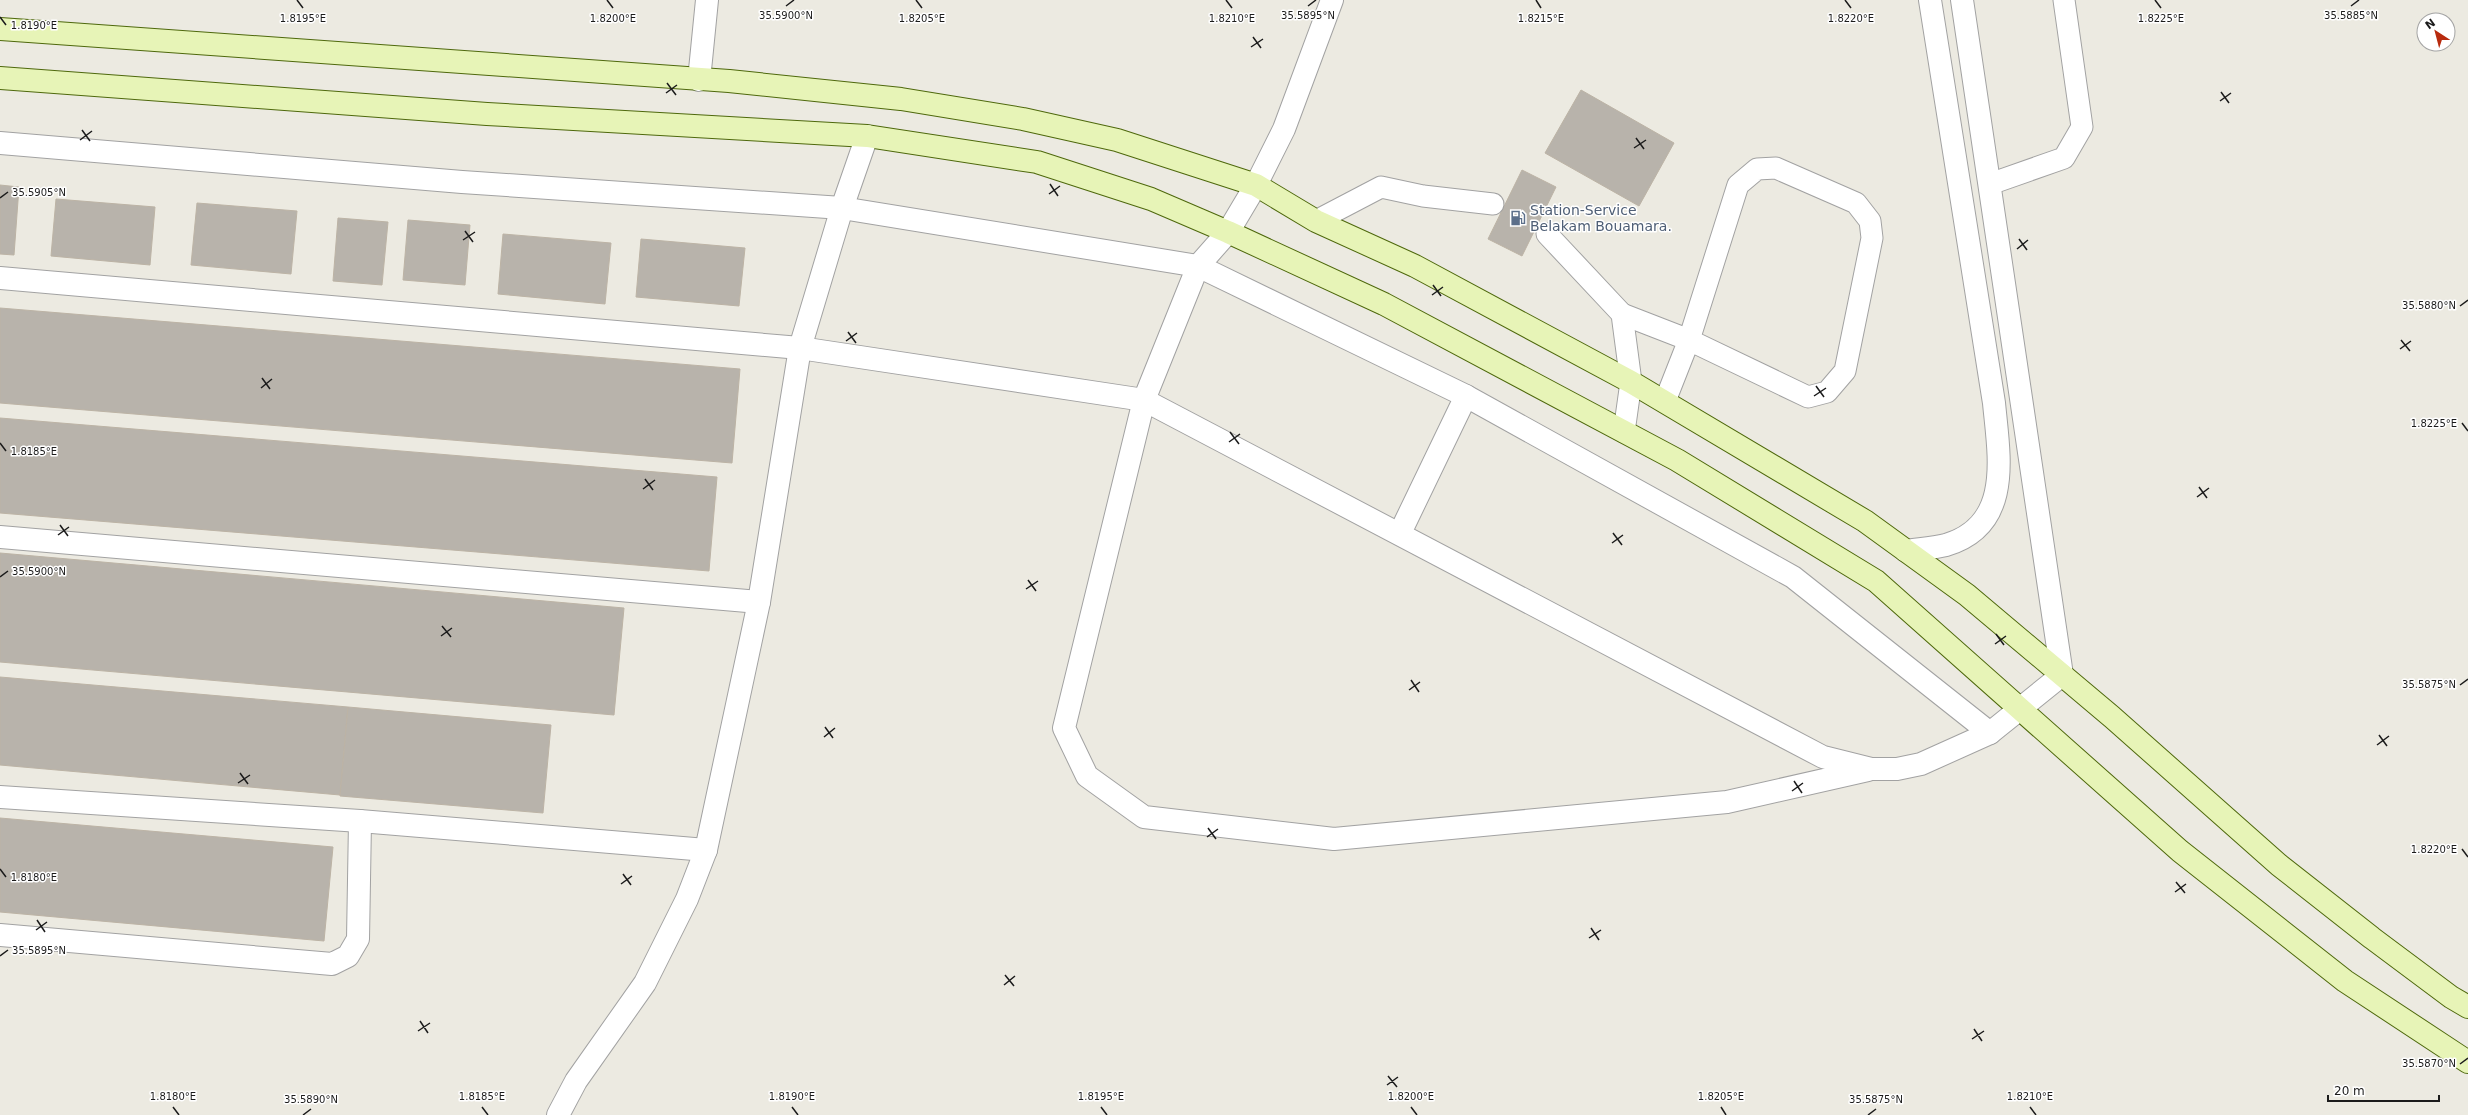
<svg xmlns="http://www.w3.org/2000/svg" width="2468" height="1115" font-family="'DejaVu Sans',sans-serif">
  <style>
    .building { fill: #b8b3ab; stroke: #bcb3a5 }
    .lines { fill: none; stroke-linecap: round; stroke-linejoin: round }
    .service-casing { stroke: #a2a2a2; stroke-width: 23 }
    .minor-casing { stroke: #a2a2a2; stroke-width: 24 }
    .tertiary-casing { stroke: #a2a2a2; stroke-width: 24 }
    .secondary-casing { stroke: #4e680c; stroke-width: 24 }
    .service { stroke: #fff; stroke-width: 21 }
    .minor { stroke: #fff; stroke-width: 22 }
    .tertiary { stroke: #fff; stroke-width: 22 }
    .secondary { stroke: #e7f4b7; stroke-width: 22 }
    .ticks { fill: none; stroke: #1b1b1b; stroke-width: 1.5 }
    .labels { text-anchor: middle; stroke-width: 3; stroke-linejoin: round; paint-order: stroke }
    .service-label { font-size: 14px; fill: #4e5e75; stroke: #fff; text-anchor: start }
    .ticks-label { font-size: 10px; text-anchor: middle; fill: #1b1b1b; stroke: #fff; stroke-width: 3; stroke-linejoin: round; paint-order: stroke }
  </style>
  <rect width="100%" height="100%" fill="#eceae1"/>
  <g class="building">
    <path d="M1581,90L1674,143L1639,206L1545,153Z"/>
    <path d="M1522,170L1556,187L1522,256L1488,239Z"/>
    <path d="M0,185L19,187L14,255L0,254Z"/>
    <path d="M56,199L155,207L150,265L51,256Z"/>
    <path d="M197,203L297,211L291,274L191,265Z"/>
    <path d="M338,218L388,222L382,285L333,281Z"/>
    <path d="M408,220L470,225L465,285L403,280Z"/>
    <path d="M503,234L611,243L605,304L498,294Z"/>
    <path d="M641,239L745,248L739,306L636,297Z"/>
    <path d="M0,308L740,369L732,463L0,403Z"/>
    <path d="M0,418L717,477L709,571L0,513Z"/>
    <path d="M0,553L624,608L614,715L0,662Z"/>
    <path d="M0,677L348,707L340,795L0,765Z"/>
    <path d="M348,707L551,725L543,813L340,796Z"/>
    <path d="M0,818L333,847L324,941L0,912Z"/>
  </g>
  <g class="lines">
    <g class="service-casing">
      <g id="service">
        <path d="M1990,184L2064,158L2082,127L2064,0"/>
        <path d="M1316,221L1381,187L1423,196L1493,204"/>
        <path d="M1547,234L1622,314L1631,382L1624,432"/>
        <path d="M1622,314L1689,340L1808,397L1827,392L1845,371L1872,238L1870,221L1856,203L1776,168L1757,169L1738,185L1689,340L1665,401"/>
      </g>
    </g>
    <g class="minor-casing">
      <g id="minor">
        <path d="M1332,0L1284,129L1256,185L1228,232L1198,266L1144,400L1064,728L1087,776L1144,817L1334,839L1727,802L1868,770"/>
        <path d="M699,80L707,0"/>
        <path d="M0,143L462,182L842,208L1198,266L1466,396L1793,577L1990,733"/>
        <path d="M0,278L800,348L1144,400L1823,757L1871,769H1897L1921,764L1990,733L2062,675"/>
        <path d="M1400,533L1466,396"/>
        <path d="M0,537L759,602"/>
        <path d="M0,797L360,821L706,850"/>
        <path d="M0,935L332,964L348,956L358,939L360,821"/>
        <path d="M558,1115L576,1081L645,983L687,899L706,850L759,602L800,348L842,208L867,136"/>
      </g>
    </g>
    <g class="tertiary-casing">
      <g id="tertiary">
        <path d="M1962,0L2062,675"/>
        <path d="M1906,551C1919,549 1933,548 1946,545C2013,525 1999,456 1994,403L1930,0"/>
      </g>
    </g>
    <g class="secondary-casing">
      <g id="secondary">
        <path d="M0,29L729,81L901,99L1023,119L1117,140L1256,185L1316,221L1415,266L1631,382L1865,521L1967,595L2112,717L2279,865L2372,938L2451,997L2468,1007"/>
        <path d="M0,78L487,114L867,136L1037,162L1151,199L1228,232L1384,304L1677,460L1876,581L2180,851L2345,981L2468,1062"/>
      </g>
    </g>
    <use href="#service" class="service"/>
    <use href="#minor" class="minor"/>
    <use href="#tertiary" class="tertiary"/>
    <use href="#secondary" class="secondary"/>
  </g>
  <path class="ticks" d="M297,0L303,8M607,0L613,8M916,0L922,8M1226,0L1232,8M1536,0L1541,8M1845,0L1851,8M2155,0L2161,8M786,6L794,0M1308,6L1316,0M2351,6L2359,0M0,17L6,25M1253,37L1261,48M1251,47L1263,39M667,83L676,95M2221,92L2229,103M666,93L677,85M2220,101L2231,93M82,130L90,141M1636,138L1644,149M80,140L92,131M1634,148L1646,140M1050,184L1058,196M1049,194L1060,186M0,198L8,192M465,231L473,242M2019,239L2027,250M463,240L475,232M2017,249L2028,240M1433,285L1441,296M1432,295L1443,287M2460,306L2468,300M848,332L856,343M2401,340L2410,351M846,341L857,333M2400,349L2411,341M262,378L270,389M1816,386L1824,397M261,388L272,379M1814,396L1826,388M2462,423L2468,431M1230,432L1239,444M1229,442L1240,434M0,443L6,451M645,479L653,490M2199,487L2207,498M643,489L655,480M2197,497L2209,488M60,525L68,536M1613,533L1622,545M58,535L69,527M1612,543L1623,535M0,577L8,571M1028,580L1036,591M1026,589L1038,581M442,626L451,637M1996,634L2004,645M441,636L452,628M1995,644L2006,636M1411,680L1419,692M2460,685L2468,679M1409,690L1420,682M825,727L833,738M2379,735L2387,746M824,737L835,728M2377,745L2389,736M240,773L248,784M1794,781L1802,793M238,783L250,775M1792,791L1803,783M1208,828L1216,839M1207,837L1218,829M2462,849L2468,857M0,869L6,877M623,874L631,885M2176,882L2185,893M621,884L632,876M2175,892L2186,884M37,920L45,932M1591,928L1599,940M36,930L47,922M1589,938L1601,930M0,956L8,950M1005,975L1014,986M1004,985L1015,976M420,1021L428,1033M1974,1029L1982,1041M418,1031L430,1023M1972,1039L1984,1031M2460,1064L2468,1058M1388,1076L1397,1087M1387,1085L1398,1077M173,1107L179,1115M482,1107L488,1115M792,1107L798,1115M1101,1107L1107,1115M1411,1107L1417,1115M1721,1107L1726,1115M2030,1107L2036,1115M303,1115L311,1109M1868,1115L1876,1109"/>
  <defs>
    <g id="fuel-bare" transform="scale(1.2)"><path d="M-5.5-6h7V0h2V4h1.3V-2.5L3-4.5l.8-.8L6-3V5H2.5V1h-1V6h-7ZM-4.2-4.7v3.2H.2V-4.7Z" fill="#5c6f8a" stroke="#fff" stroke-width="2.5" paint-order="stroke"/></g>
  </defs>
  <g fill-rule="evenodd">
    <use href="#fuel-bare" x="1518" y="218"/>
  </g>
  <g class="labels">
    <g class="service-label">
      <text x="1530" y="215">Station-Service<tspan x="1530" dy="16">Belakam Bouamara.</tspan></text>
    </g>
  </g>
  <g class="ticks-label">
    <text x="786" y="19">35.5900°N</text>
    <text x="1308" y="19">35.5895°N</text>
    <text x="2351" y="19">35.5885°N</text>
    <text x="303" y="22">1.8195°E</text>
    <text x="613" y="22">1.8200°E</text>
    <text x="922" y="22">1.8205°E</text>
    <text x="1232" y="22">1.8210°E</text>
    <text x="1541" y="22">1.8215°E</text>
    <text x="1851" y="22">1.8220°E</text>
    <text x="2161" y="22">1.8225°E</text>
    <text x="34" y="29">1.8190°E</text>
    <text x="39" y="196">35.5905°N</text>
    <text x="2429" y="309">35.5880°N</text>
    <text x="2434" y="427">1.8225°E</text>
    <text x="34" y="455">1.8185°E</text>
    <text x="39" y="575">35.5900°N</text>
    <text x="2429" y="688">35.5875°N</text>
    <text x="2434" y="853">1.8220°E</text>
    <text x="34" y="881">1.8180°E</text>
    <text x="39" y="954">35.5895°N</text>
    <text x="2429" y="1067">35.5870°N</text>
    <text x="173" y="1100">1.8180°E</text>
    <text x="482" y="1100">1.8185°E</text>
    <text x="792" y="1100">1.8190°E</text>
    <text x="1101" y="1100">1.8195°E</text>
    <text x="1411" y="1100">1.8200°E</text>
    <text x="1721" y="1100">1.8205°E</text>
    <text x="2030" y="1100">1.8210°E</text>
    <text x="311" y="1103">35.5890°N</text>
    <text x="1876" y="1103">35.5875°N</text>
  </g>
  <g transform="translate(2436 32) rotate(324)"><circle r="19" fill="#ffffff" stroke="#a4a4a4"/>
  <path d="M0-3L7 15L0 10L-7 15Z" fill="#b82b0e"/>
  <text y="-6" font-size="11" font-weight="bold" text-anchor="middle" fill="#1b1b1b">N</text>
  </g>
  <path d="M2328 1095v6h111v-6" fill="none" stroke="#1b1b1b" stroke-width="2"/>
  <text x="2334" y="1095" font-size="12" fill="#1b1b1b" stroke="#ffffff" stroke-width="3" paint-order="stroke">20 m</text>
</svg>
